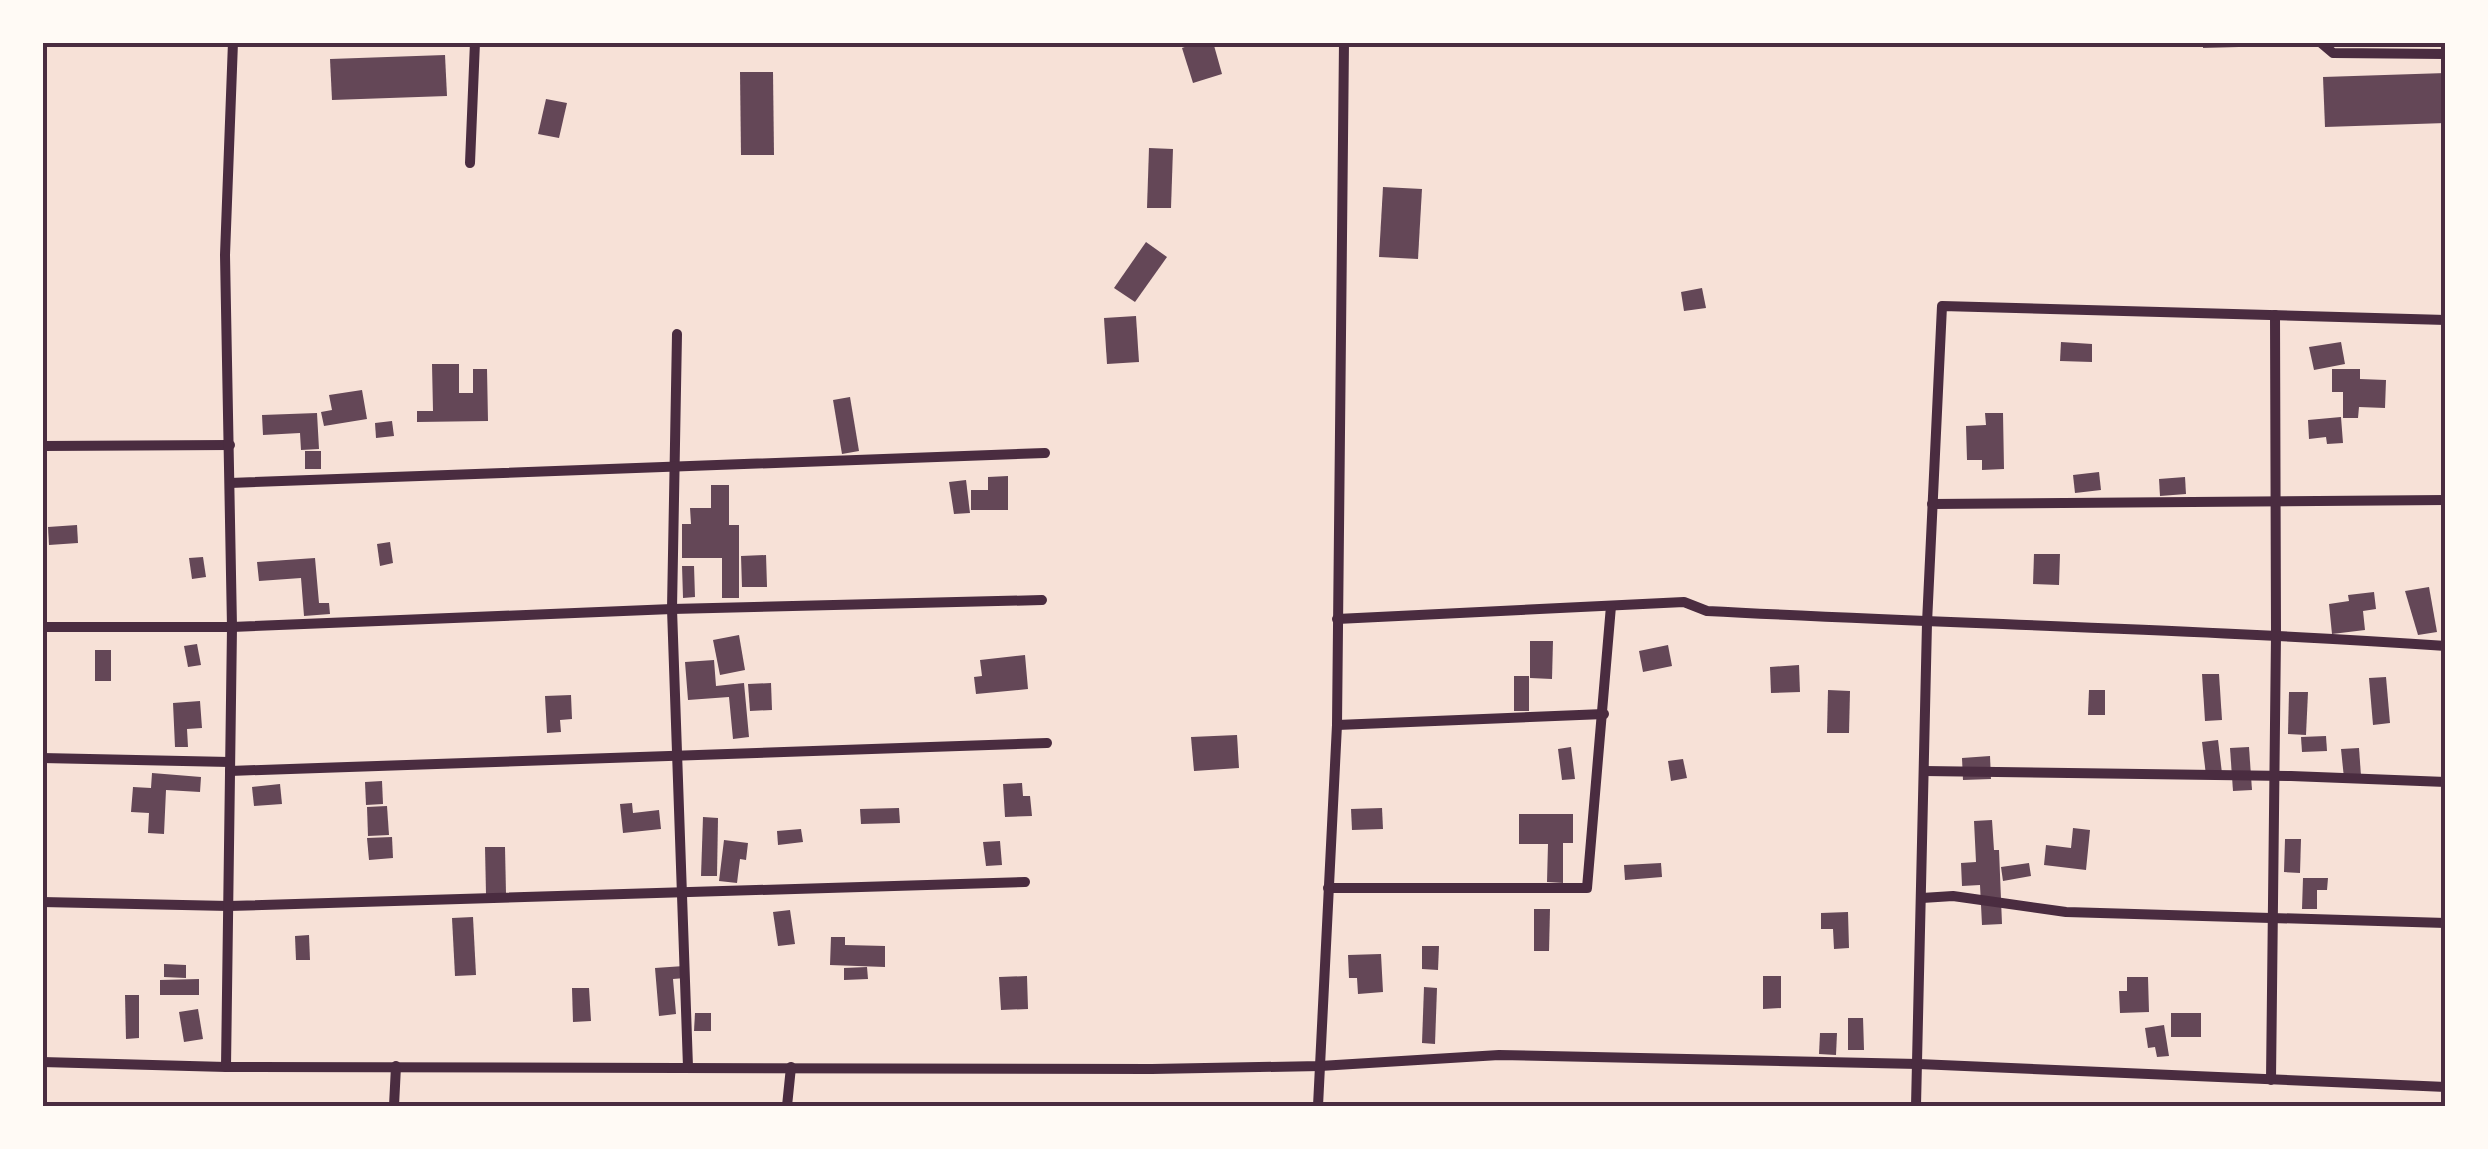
<svg xmlns="http://www.w3.org/2000/svg" width="2488" height="1149" font-family="Roboto,sans-serif">
  <style>
    .building { fill: #644757 }
    .lines { fill: none; stroke-linecap: round; stroke-linejoin: round }
    .minor { stroke: #4a2c40; stroke-width: 10 }
    .neatline { fill: none; stroke: #4a2c40; stroke-width: 4 }
  </style>
  <rect width="100%" height="100%" fill="#f7e1d7"/>
  <g class="building">
    <path d="M1198,42H1213L1222,74L1193,83L1182,48Z"/>
    <path d="M2203,42H2275V46L2203,48Z"/>
    <path d="M445,55L447,96L332,100L330,59Z"/>
    <path d="M740,72H773L774,155H741Z"/>
    <path d="M2446,73V123L2325,127L2323,77Z"/>
    <path d="M546,99L567,103L559,138L538,134Z"/>
    <path d="M1149,148L1173,149L1171,208H1147Z"/>
    <path d="M1383,187L1422,189L1418,259L1379,257Z"/>
    <path d="M1146,242L1167,257L1135,302L1114,288Z"/>
    <path d="M1702,288L1706,308L1684,311L1681,292Z"/>
    <path d="M1136,316L1139,362L1107,364L1104,318Z"/>
    <path d="M2061,342L2092,344V362L2060,361Z"/>
    <path d="M2341,342L2345,364L2314,370L2309,347Z"/>
    <path d="M432,364H459V393H473V369H487L488,421L417,422V411H433Z"/>
    <path d="M2332,369H2360V379L2386,380L2385,408L2359,407L2358,418H2343V392H2332Z"/>
    <path d="M362,390L367,419L324,426L321,412L332,410L329,395Z"/>
    <path d="M850,397L859,451L842,454L833,400Z"/>
    <path d="M317,413L319,449L301,450L300,433L263,435L262,415Z"/>
    <path d="M1985,413H2003L2004,469L1982,470V460H1967L1966,426L1986,425Z"/>
    <path d="M2341,417L2343,443L2327,444L2326,437L2309,439L2308,420Z"/>
    <path d="M392,421L394,436L376,438L375,423Z"/>
    <rect x="305" y="451" width="16" height="18"/>
    <path d="M2099,472L2101,490L2075,493L2073,475Z"/>
    <path d="M1008,476V510H971V490H988V477Z"/>
    <path d="M2185,477L2186,494L2160,496L2159,479Z"/>
    <path d="M966,480L970,513L954,514L949,482Z"/>
    <path d="M711,485H729V525H739V598H722V558H682V524H691L690,508H711Z"/>
    <path d="M77,525L78,543L49,545L48,527Z"/>
    <path d="M390,542L393,563L380,566L377,544Z"/>
    <path d="M2034,554H2060L2059,585L2033,584Z"/>
    <path d="M766,555L767,587H742L741,556Z"/>
    <path d="M203,557L206,577L192,579L189,558Z"/>
    <path d="M315,558L319,603H329L330,614L304,616L301,578L259,581L257,562Z"/>
    <path d="M682,566H694L695,597L683,598Z"/>
    <path d="M2429,587L2437,632L2418,635L2405,591Z"/>
    <path d="M2374,592L2376,609L2363,611L2365,630L2332,634L2329,604L2349,601L2348,595Z"/>
    <path d="M739,635L745,670L720,675L713,640Z"/>
    <path d="M1530,641H1553L1552,679L1530,678Z"/>
    <path d="M197,644L201,665L188,667L184,646Z"/>
    <path d="M1668,645L1672,666L1643,672L1639,651Z"/>
    <rect x="95" y="650" width="16" height="31"/>
    <path d="M1025,655L1028,689L976,694L974,677L982,676L980,660Z"/>
    <path d="M714,660L716,686L744,683L749,737L733,739L729,697L688,700L685,662Z"/>
    <path d="M1799,665L1800,692L1771,693L1770,667Z"/>
    <path d="M2202,674H2219L2222,720L2205,721Z"/>
    <rect x="1514" y="676" width="15" height="35"/>
    <path d="M2386,677L2390,723L2373,725L2369,678Z"/>
    <path d="M771,683L772,710L750,711L748,684Z"/>
    <path d="M1828,690L1850,691L1849,733H1827Z"/>
    <path d="M2089,690H2105V715H2088Z"/>
    <path d="M2289,692H2308L2306,735L2288,734Z"/>
    <path d="M571,695L572,719L560,720L561,732L547,733L545,696Z"/>
    <path d="M200,701L202,728L187,729L188,747H175L173,703Z"/>
    <path d="M1237,735L1239,768L1194,771L1191,737Z"/>
    <path d="M2326,736L2327,751L2302,752L2301,737Z"/>
    <path d="M2218,740L2222,773L2206,775L2202,742Z"/>
    <path d="M1571,747L1575,779L1562,780L1558,749Z"/>
    <path d="M2249,747L2252,790L2233,791L2230,748Z"/>
    <path d="M2359,748L2361,776L2344,778L2341,749Z"/>
    <path d="M1990,756L1991,779L1963,780L1962,758Z"/>
    <path d="M1683,759L1687,778L1671,781L1668,761Z"/>
    <path d="M152,773L201,777L200,792L166,790L164,834L148,833L149,813L131,812L133,787L151,788Z"/>
    <path d="M382,781L383,804L366,805L365,782Z"/>
    <path d="M1022,783L1023,796H1030L1032,816L1005,817L1003,784Z"/>
    <path d="M280,784L282,804L254,806L252,787Z"/>
    <path d="M632,803L633,813L659,810L661,829L623,833L620,804Z"/>
    <path d="M387,806L389,835L368,836L367,807Z"/>
    <path d="M899,808L900,823L861,824L860,809Z"/>
    <path d="M1382,808L1383,829L1352,830L1351,809Z"/>
    <path d="M1519,814H1573V843H1563V883L1547,882L1548,844H1519Z"/>
    <path d="M703,817L718,818L717,876H701Z"/>
    <path d="M1992,820L1994,850H1999L2002,924L1982,925L1980,885L1962,886L1961,863L1976,862L1974,821Z"/>
    <path d="M2073,828L2090,830L2086,870L2044,865L2046,845L2071,848Z"/>
    <path d="M801,829L803,842L778,845L777,831Z"/>
    <path d="M392,837L393,858L369,860L367,838Z"/>
    <path d="M2285,839H2301L2300,873L2284,872Z"/>
    <path d="M724,840L748,843L746,860L740,859L737,883L719,881Z"/>
    <path d="M1000,841L1002,865L986,866L983,842Z"/>
    <path d="M485,847H505L506,894H486Z"/>
    <path d="M1661,863L1662,877L1625,880L1624,865Z"/>
    <path d="M2029,863L2031,876L2003,881L2001,867Z"/>
    <path d="M2303,878H2328L2327,890H2317V909H2302Z"/>
    <path d="M1534,909H1550L1549,951H1534Z"/>
    <path d="M790,910L795,944L778,946L773,912Z"/>
    <path d="M1848,912L1849,948L1834,949L1833,929H1821V913Z"/>
    <path d="M473,917L476,975L455,976L452,918Z"/>
    <path d="M309,935L310,960H296L295,936Z"/>
    <path d="M831,937H845V945L885,946V967L830,965Z"/>
    <path d="M1422,946H1439L1438,970L1422,969Z"/>
    <path d="M1381,954L1383,992L1358,994L1357,978H1349L1348,955Z"/>
    <path d="M164,964L186,965V978L164,977Z"/>
    <path d="M684,966L685,978L673,979L676,1014L659,1016L655,968Z"/>
    <path d="M867,967L868,979L844,980V968Z"/>
    <path d="M1027,976L1028,1009L1001,1010L999,977Z"/>
    <path d="M1763,976H1781V1008L1763,1009Z"/>
    <path d="M2127,977H2148L2149,1012L2120,1013L2119,991H2127Z"/>
    <path d="M199,979V995H160V980Z"/>
    <path d="M1424,987L1437,988L1435,1044L1422,1043Z"/>
    <path d="M572,988H589L591,1021L573,1022Z"/>
    <path d="M125,995H139V1038L126,1039Z"/>
    <path d="M198,1009L203,1039L184,1042L179,1012Z"/>
    <path d="M695,1013H711V1031H694Z"/>
    <rect x="2171" y="1013" width="30" height="24"/>
    <path d="M1848,1018H1863L1864,1050H1848Z"/>
    <path d="M2164,1025L2169,1056L2157,1057L2155,1047L2148,1048L2145,1028Z"/>
    <path d="M1820,1033H1837L1836,1055L1819,1054Z"/>
  </g>
  <g class="lines">
    <g class="minor">
      <path d="M2320,42L2333,53L2446,54"/>
      <path d="M470,163L475,42"/>
      <path d="M677,334L672,609L688,1067"/>
      <path d="M42,446L230,445"/>
      <path d="M230,483L1045,453"/>
      <path d="M1932,504L2446,500"/>
      <path d="M1337,619L1684,602L1707,611C1953,624 2200,629 2446,646"/>
      <path d="M42,627H232L672,609L1042,600"/>
      <path d="M1337,725L1604,714"/>
      <path d="M42,758L230,762"/>
      <path d="M230,771L1047,743"/>
      <path d="M1924,771L2291,776L2446,782"/>
      <path d="M1328,888H1587L1611,606"/>
      <path d="M1922,898L1953,896L2066,912L2446,923"/>
      <path d="M42,902L229,906L1025,882"/>
      <path d="M42,1062L226,1067L1152,1069L1320,1066L1499,1055L1918,1064L2446,1087"/>
      <path d="M226,1067L232,627L225,255L233,42"/>
      <path d="M2271,1080L2276,635L2275,315"/>
      <path d="M394,1106L396,1066"/>
      <path d="M787,1106L791,1067"/>
      <path d="M1318,1106L1337,725L1344,42"/>
      <path d="M1916,1106L1927,623L1942,306L2446,320"/>
    </g>
  </g>
  <rect width="2488" height="1149" fill="none" stroke="#fffaf5" stroke-width="90"/>
  <rect x="45" y="45" width="2398" height="1059" class="neatline"/>
</svg>
